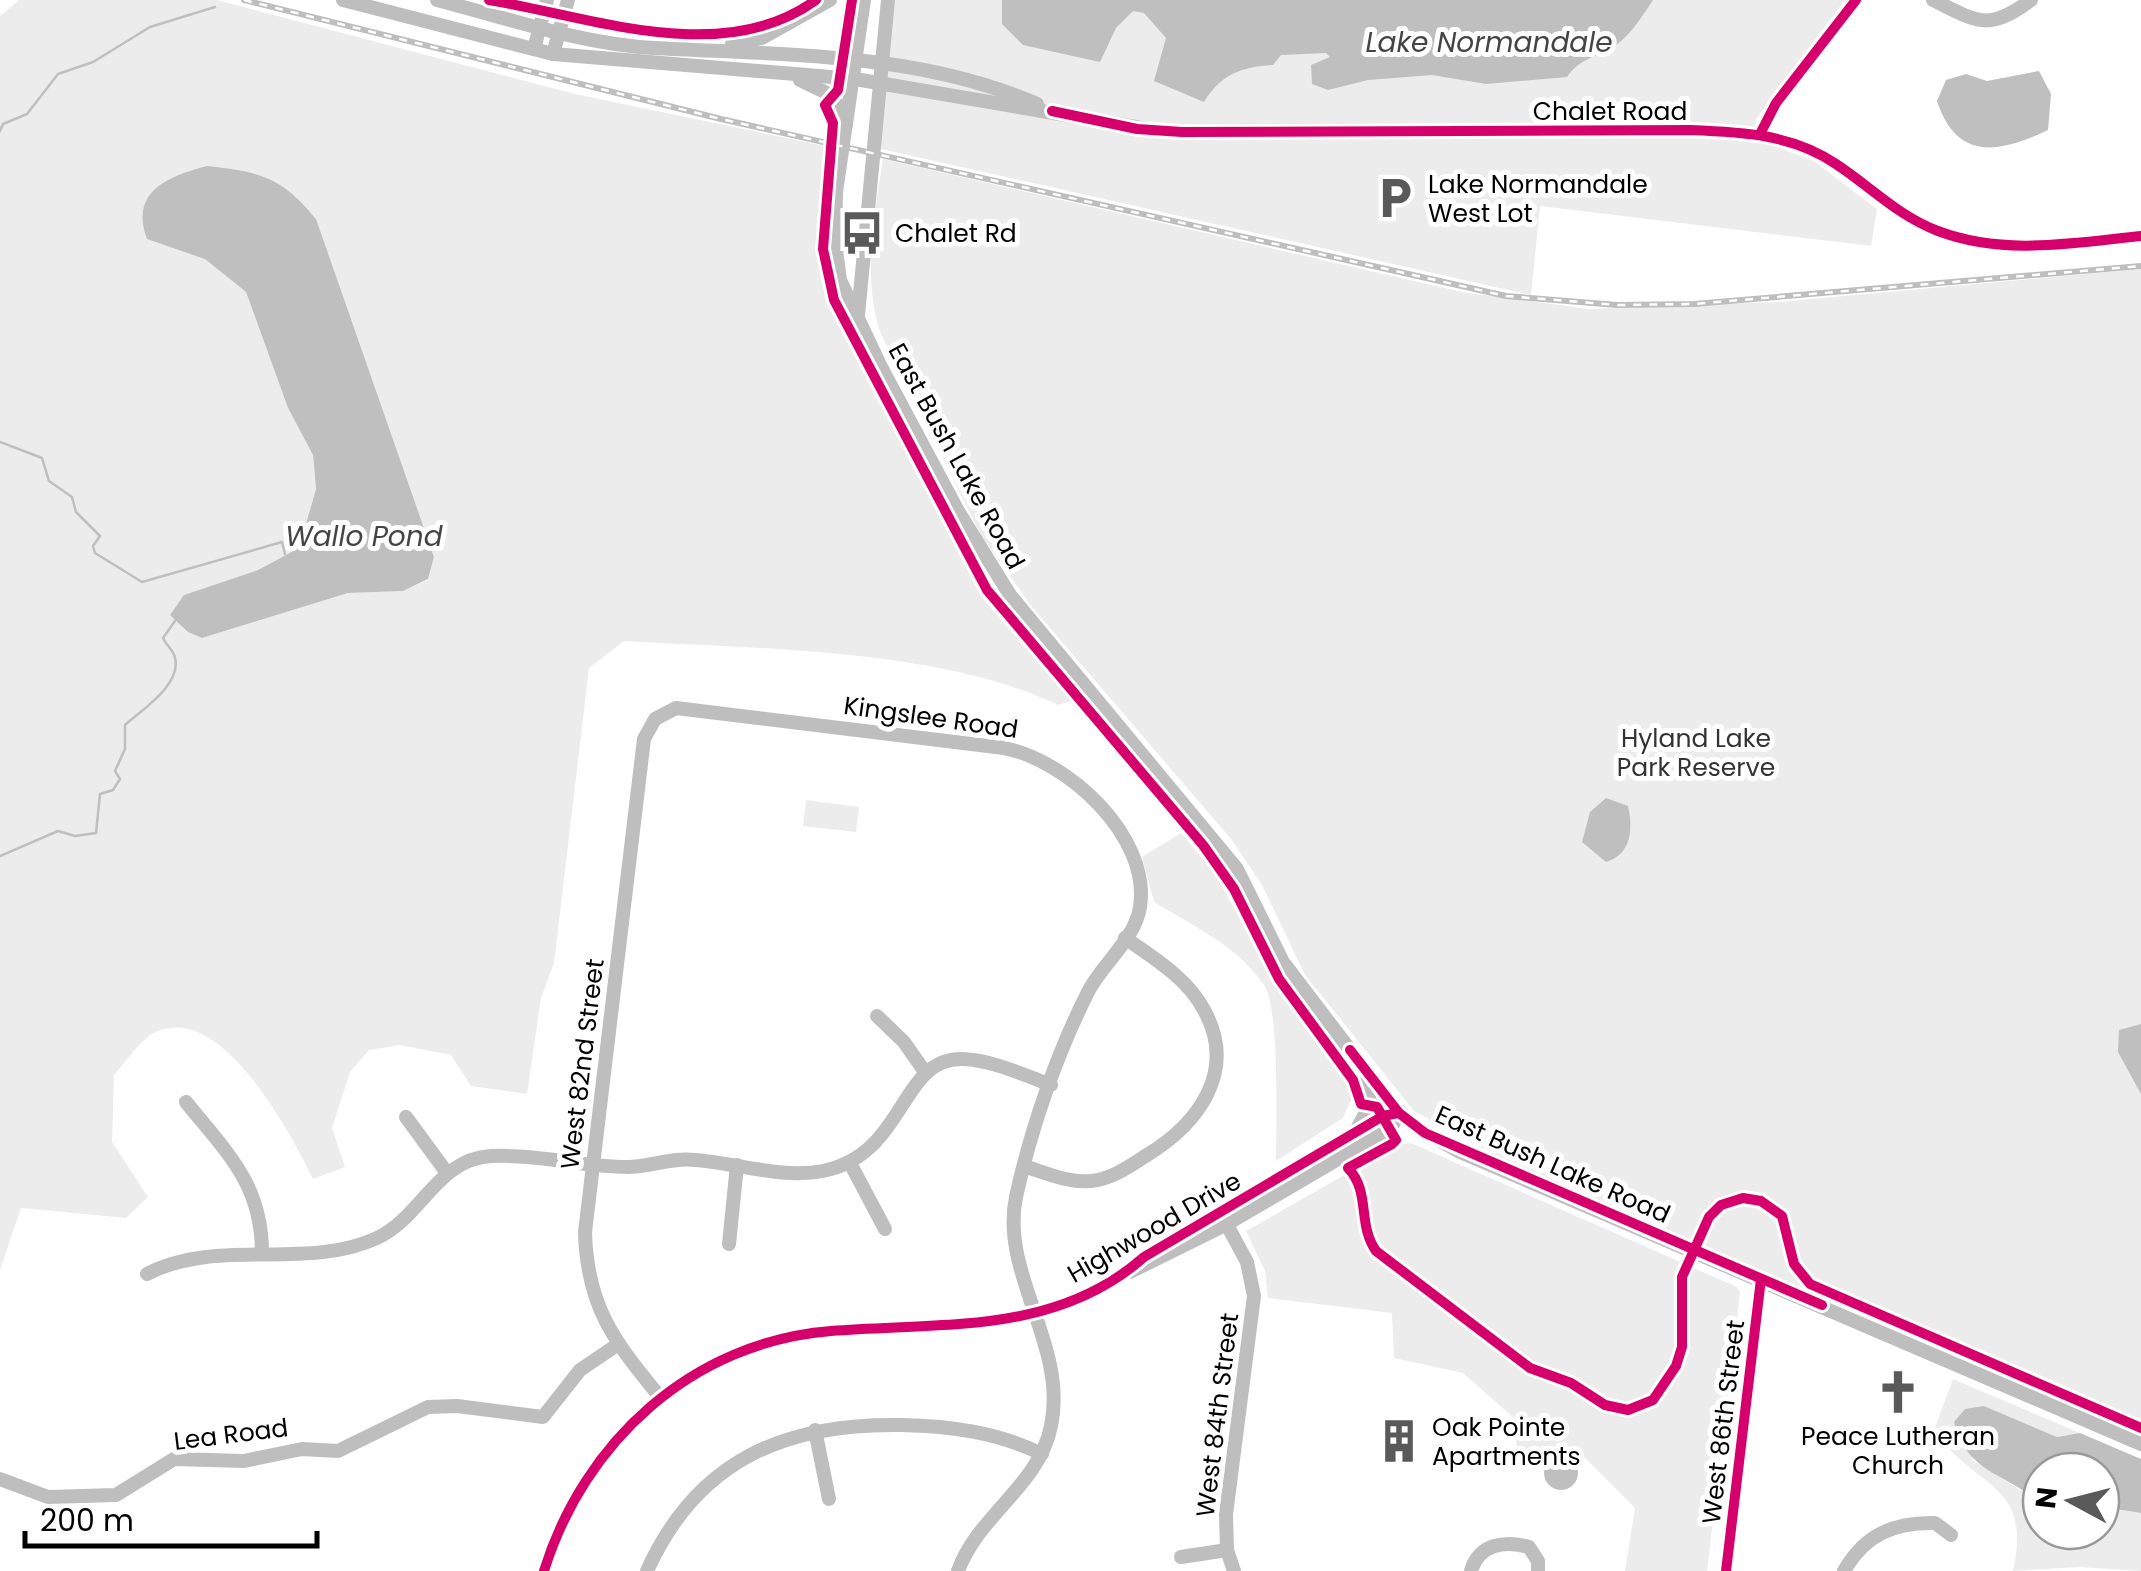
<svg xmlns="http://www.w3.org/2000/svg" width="2141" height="1571" font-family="Poppins,sans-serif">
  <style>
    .green { fill: #ececec; fill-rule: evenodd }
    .water { fill: #bfbfbf }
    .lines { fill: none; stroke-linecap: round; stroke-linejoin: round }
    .stream { stroke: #bfbfbf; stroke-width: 2.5 }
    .minor { stroke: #bebebe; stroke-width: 14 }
    .rail-casing { stroke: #bebebe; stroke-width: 6 }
    .rail { stroke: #fff; stroke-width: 2.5; stroke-dasharray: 8; stroke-linecap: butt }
    .cycleway-casing { stroke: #fff; stroke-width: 16 }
    .cycleway { stroke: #d6006c; stroke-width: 10 }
    .labels { text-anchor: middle; stroke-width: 10; stroke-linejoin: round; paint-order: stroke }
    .street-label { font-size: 25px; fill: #000; stroke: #fff }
    .poi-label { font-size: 25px; fill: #000; stroke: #fff; text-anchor: start }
    .park-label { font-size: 25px; fill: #333; stroke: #fff }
    .water-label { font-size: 28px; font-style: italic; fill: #444; stroke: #fff }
  </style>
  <rect width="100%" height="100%" fill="#fff"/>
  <g class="green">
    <path d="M19,0H217L575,94L825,146C818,206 812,260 835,317L984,600L1072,701L1058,705C939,648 755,649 624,641L589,668L554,963L541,998L527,1094L471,1086L451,1055L400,1045L369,1050L350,1072L332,1128L345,1167L313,1179C291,1134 219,996 152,1034C139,1042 125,1063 114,1075L112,1142L148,1197L126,1218L21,1208L0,1270V16ZM205,259L350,326L434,557L428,580L403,591L348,593L202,638L184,595L258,570L299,548L316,489L313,455L288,408L246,292Z"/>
    <path d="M894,0H1845L1755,121L1761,141L1814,161L1877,209L1871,246L1540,206L1531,295L877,148Z"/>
    <path d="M883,159L1462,292L1589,309L1777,302L2141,269V1431L1536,1176L1414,1111L1305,975L1262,885L1231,839L1032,607L982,537L880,332C862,273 874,218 883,159Z"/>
    <path d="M806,800L859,807L856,832L803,826Z"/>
    <path d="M1181,833L1214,872L1277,985L1354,1093L1343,1118L1276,1161C1276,1128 1280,1008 1264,985C1238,946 1193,926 1154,902L1142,857Z"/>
    <path d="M1411,1143L1737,1287L1740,1292L1707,1571H1625L1635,1508L1578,1451L1517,1450L1514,1418L1463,1373L1394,1358L1392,1313L1268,1298L1265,1271L1246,1231L1397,1145Z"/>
    <path d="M1953,1379L2080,1433L2057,1437L1984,1406L1972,1460L2035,1499L2041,1531H2101V1512L2109,1508L2141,1513V1571L2079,1567L2013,1571C2033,1481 1975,1490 1934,1430Z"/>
  </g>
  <g class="water">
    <path d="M1002,0H1653C1641,18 1628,40 1608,50C1590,59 1579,60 1567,77L1486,84L1432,75L1368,80L1328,90L1312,84L1311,65L1330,57L1326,53L1281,55L1273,65C1242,67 1221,74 1204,102L1154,81L1166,38L1144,13L1133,11L1116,28L1100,62L1023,45L1002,24Z"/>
    <path d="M2039,71L2051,94L2048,130C2000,153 1957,162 1937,101L1946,80L1966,74L1987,81Z"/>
    <path d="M207,166C260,172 281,176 316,219L434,557L428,579L403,591L348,593L202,638L188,632L170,615L184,595L258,570L299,548L316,489L313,455L288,408L246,292L205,259L147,239C129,191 169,176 207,166Z"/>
    <path d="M1606,798L1628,806C1633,828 1632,854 1606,862L1582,842L1590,812Z"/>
    <path d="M2141,1024V1094L2118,1052L2119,1030Z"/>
    <path d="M1984,1406L2057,1437L2080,1433L2141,1459V1513L2109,1508L2101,1512V1471H2041V1512C2025,1474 1968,1482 1954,1422L1965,1409Z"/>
    <circle cx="1561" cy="1473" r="17"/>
  </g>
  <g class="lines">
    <g class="stream">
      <path d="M0,131L3,124L27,114L58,74L93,62L150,27L215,7"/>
      <path d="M0,442L42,458L49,481L72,497L76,512L100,536L93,546L95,553L142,582L282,542L285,554"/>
      <path d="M0,856L58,831L75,836L96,833L100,794L113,790L120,779L115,771L125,749V725C140,711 182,685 175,658C174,651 166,645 163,638L177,618"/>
    </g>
    <g class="minor">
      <path d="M343,0L553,54L855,79L1159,131L1690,130C1742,132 1792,134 1836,164C1871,187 1898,216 1938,231C2004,256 2073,243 2141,236"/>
      <path d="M437,0C507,18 581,44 654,48C781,55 918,52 1037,104"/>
      <path d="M864,0L836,192L835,242L840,280L880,365L958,511L1010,595L1237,869L1283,962L1389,1101L1414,1126L1458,1151L2141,1444"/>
      <path d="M1933,0C1978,22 1988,32 2031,0"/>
      <path d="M732,44L762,38L830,0"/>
      <path d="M534,49L547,0"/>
      <path d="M553,54L568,0"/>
      <path d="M800,80L833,96L846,125"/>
      <path d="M1760,134L1776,103L1856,0"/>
      <path d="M858,315L888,0"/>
      <path d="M877,1016L904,1042L925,1072"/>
      <path d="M186,1102C227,1153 262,1184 262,1253"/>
      <path d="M406,1117L447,1173"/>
      <path d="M1357,1129L1370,1105L1366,1075"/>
      <path d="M850,1163L885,1229"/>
      <path d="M1024,1166C1046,1173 1068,1183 1091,1181C1112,1179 1130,1166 1147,1155C1198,1124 1238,1071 1204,1010C1188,979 1154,958 1125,938"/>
      <path d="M1220,1212L1247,1262L1254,1296L1226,1514L1227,1550L1234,1571"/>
      <path d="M729,1244L737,1165"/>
      <path d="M1130,1272L1227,1224L1391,1128L1399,1113"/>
      <path d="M147,1274C217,1237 306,1271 377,1238C422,1217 437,1159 491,1156C537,1154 582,1167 628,1167C651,1167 672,1157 695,1160C736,1163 782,1179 823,1171C907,1154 899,1057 963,1059C992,1060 1024,1075 1051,1085"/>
      <path d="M660,1397C614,1341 587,1307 585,1232L644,739L655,719L676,708L1004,748C1067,760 1151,836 1140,907C1135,939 1104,962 1089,990C1057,1053 1031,1128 1016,1197C1000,1274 1068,1346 1051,1426C1039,1486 978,1515 958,1571"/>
      <path d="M815,1430L829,1499"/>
      <path d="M0,1479L48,1497L116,1495L174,1459L244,1461L302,1449L338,1451L428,1407L457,1406L543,1417L580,1370L617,1345"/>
      <path d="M1181,1557L1227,1550"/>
      <path d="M544,1571C584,1442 692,1342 831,1331C939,1322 1055,1336 1144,1257L1383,1116L1399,1113"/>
      <path d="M647,1571C697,1460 785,1423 901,1425C950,1426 997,1432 1042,1454"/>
      <path d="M1471,1571C1479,1544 1504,1540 1529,1547L1538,1561V1571"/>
      <path d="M1726,1571L1761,1279"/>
      <path d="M1844,1571C1865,1534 1895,1522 1935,1523L1951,1535"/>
    </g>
    <g class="rail-casing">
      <path id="rail" d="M244,0L721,119L1506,296L1617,305L1694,304L2141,266"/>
    </g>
    <use href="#rail" class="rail"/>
    <g class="cycleway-casing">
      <g id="cycleway">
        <path d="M489,0C591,17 723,68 816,0"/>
        <path d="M852,0L838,90L825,105L833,123L823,249L834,300L987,590L1203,845L1234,889L1279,979L1353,1080L1361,1104L1377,1107L1396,1140L1392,1144L1348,1168C1371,1192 1357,1224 1376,1251L1530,1368L1571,1383L1605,1405L1628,1410L1653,1400L1676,1366L1682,1347V1277L1709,1217L1721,1205L1743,1198L1761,1201L1782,1216L1794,1264L1810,1284L2141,1428"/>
        <path d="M1052,111L1137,129L1182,132L1690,130C1742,132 1792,134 1836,164C1871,187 1898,216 1938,231C2004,256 2073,243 2141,236"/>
        <path d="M1760,134L1776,103L1856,0"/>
        <path d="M1350,1050L1399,1113L1425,1133L1822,1305"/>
        <path d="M544,1571C584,1442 692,1342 831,1331C939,1322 1055,1336 1144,1257L1383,1116L1398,1113"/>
        <path d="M1726,1571L1761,1279"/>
      </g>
    </g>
    <use href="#cycleway" class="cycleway"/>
  </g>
  <defs>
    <g id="parking-bare" transform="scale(3.45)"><path d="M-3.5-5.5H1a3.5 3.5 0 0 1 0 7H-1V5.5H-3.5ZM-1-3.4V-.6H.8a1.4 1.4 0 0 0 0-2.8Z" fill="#595959" stroke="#fff" stroke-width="2.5" paint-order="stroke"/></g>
    <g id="bus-bare" transform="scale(3.45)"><path d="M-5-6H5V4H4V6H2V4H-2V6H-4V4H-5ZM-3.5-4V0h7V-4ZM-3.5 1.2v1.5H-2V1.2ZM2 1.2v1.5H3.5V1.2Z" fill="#595959" stroke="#fff" stroke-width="2.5" paint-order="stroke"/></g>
    <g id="church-bare" transform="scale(3.45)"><path d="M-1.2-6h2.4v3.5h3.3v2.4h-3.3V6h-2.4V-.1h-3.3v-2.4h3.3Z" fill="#595959" stroke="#fff" stroke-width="2.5" paint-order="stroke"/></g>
    <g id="building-bare" transform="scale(3.45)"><path d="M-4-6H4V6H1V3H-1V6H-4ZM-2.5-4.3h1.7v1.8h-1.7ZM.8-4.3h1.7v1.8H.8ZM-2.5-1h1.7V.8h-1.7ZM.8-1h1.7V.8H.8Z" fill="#595959" stroke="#fff" stroke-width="2.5" paint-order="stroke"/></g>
  </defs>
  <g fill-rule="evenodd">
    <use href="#parking-bare" x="1395" y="198"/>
    <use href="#bus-bare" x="862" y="233"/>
    <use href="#church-bare" x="1898" y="1392"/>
    <use href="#building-bare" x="1399" y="1441"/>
  </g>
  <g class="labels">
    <g class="street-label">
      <text x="1610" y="120">Chalet Road</text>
      <text transform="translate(957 456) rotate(61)" y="9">East Bush Lake Road</text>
      <text transform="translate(931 717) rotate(8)" y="9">Kingslee Road</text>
      <text transform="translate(582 1064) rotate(-83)" y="9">West 82nd Street</text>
      <text transform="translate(1553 1164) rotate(24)" y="9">East Bush Lake Road</text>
      <text transform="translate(1154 1227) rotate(-30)" y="9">Highwood Drive</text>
      <text transform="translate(1217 1415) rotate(-83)" y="9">West 84th Street</text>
      <text transform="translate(1723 1422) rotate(-83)" y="9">West 86th Street</text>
      <text transform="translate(231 1434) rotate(-7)" y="9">Lea Road</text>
    </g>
    <g class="poi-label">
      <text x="1428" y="193">Lake Normandale<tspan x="1428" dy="29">West Lot</tspan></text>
      <text x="895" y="242">Chalet Rd</text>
      <text x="1432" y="1436">Oak Pointe<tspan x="1432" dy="29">Apartments</tspan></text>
      <text x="1898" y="1445" text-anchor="middle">Peace Lutheran<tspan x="1898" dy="29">Church</tspan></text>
    </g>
    <g class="park-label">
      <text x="1696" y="747">Hyland Lake<tspan x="1696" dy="29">Park Reserve</tspan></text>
    </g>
    <g class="water-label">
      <text x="1489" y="52">Lake Normandale</text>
      <text x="364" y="546">Wallo Pond</text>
    </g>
  </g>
  <g transform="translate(2071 1501) rotate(277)"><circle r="48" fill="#ffffff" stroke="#999999" stroke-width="2.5"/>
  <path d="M0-8L18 38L0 25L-18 38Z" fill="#595959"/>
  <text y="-15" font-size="28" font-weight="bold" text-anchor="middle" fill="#000000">N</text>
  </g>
  <path d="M25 1531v15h292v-15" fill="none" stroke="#000000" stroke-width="5"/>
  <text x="40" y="1531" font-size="30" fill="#000000" stroke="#ffffff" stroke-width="8" paint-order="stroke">200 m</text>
</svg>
